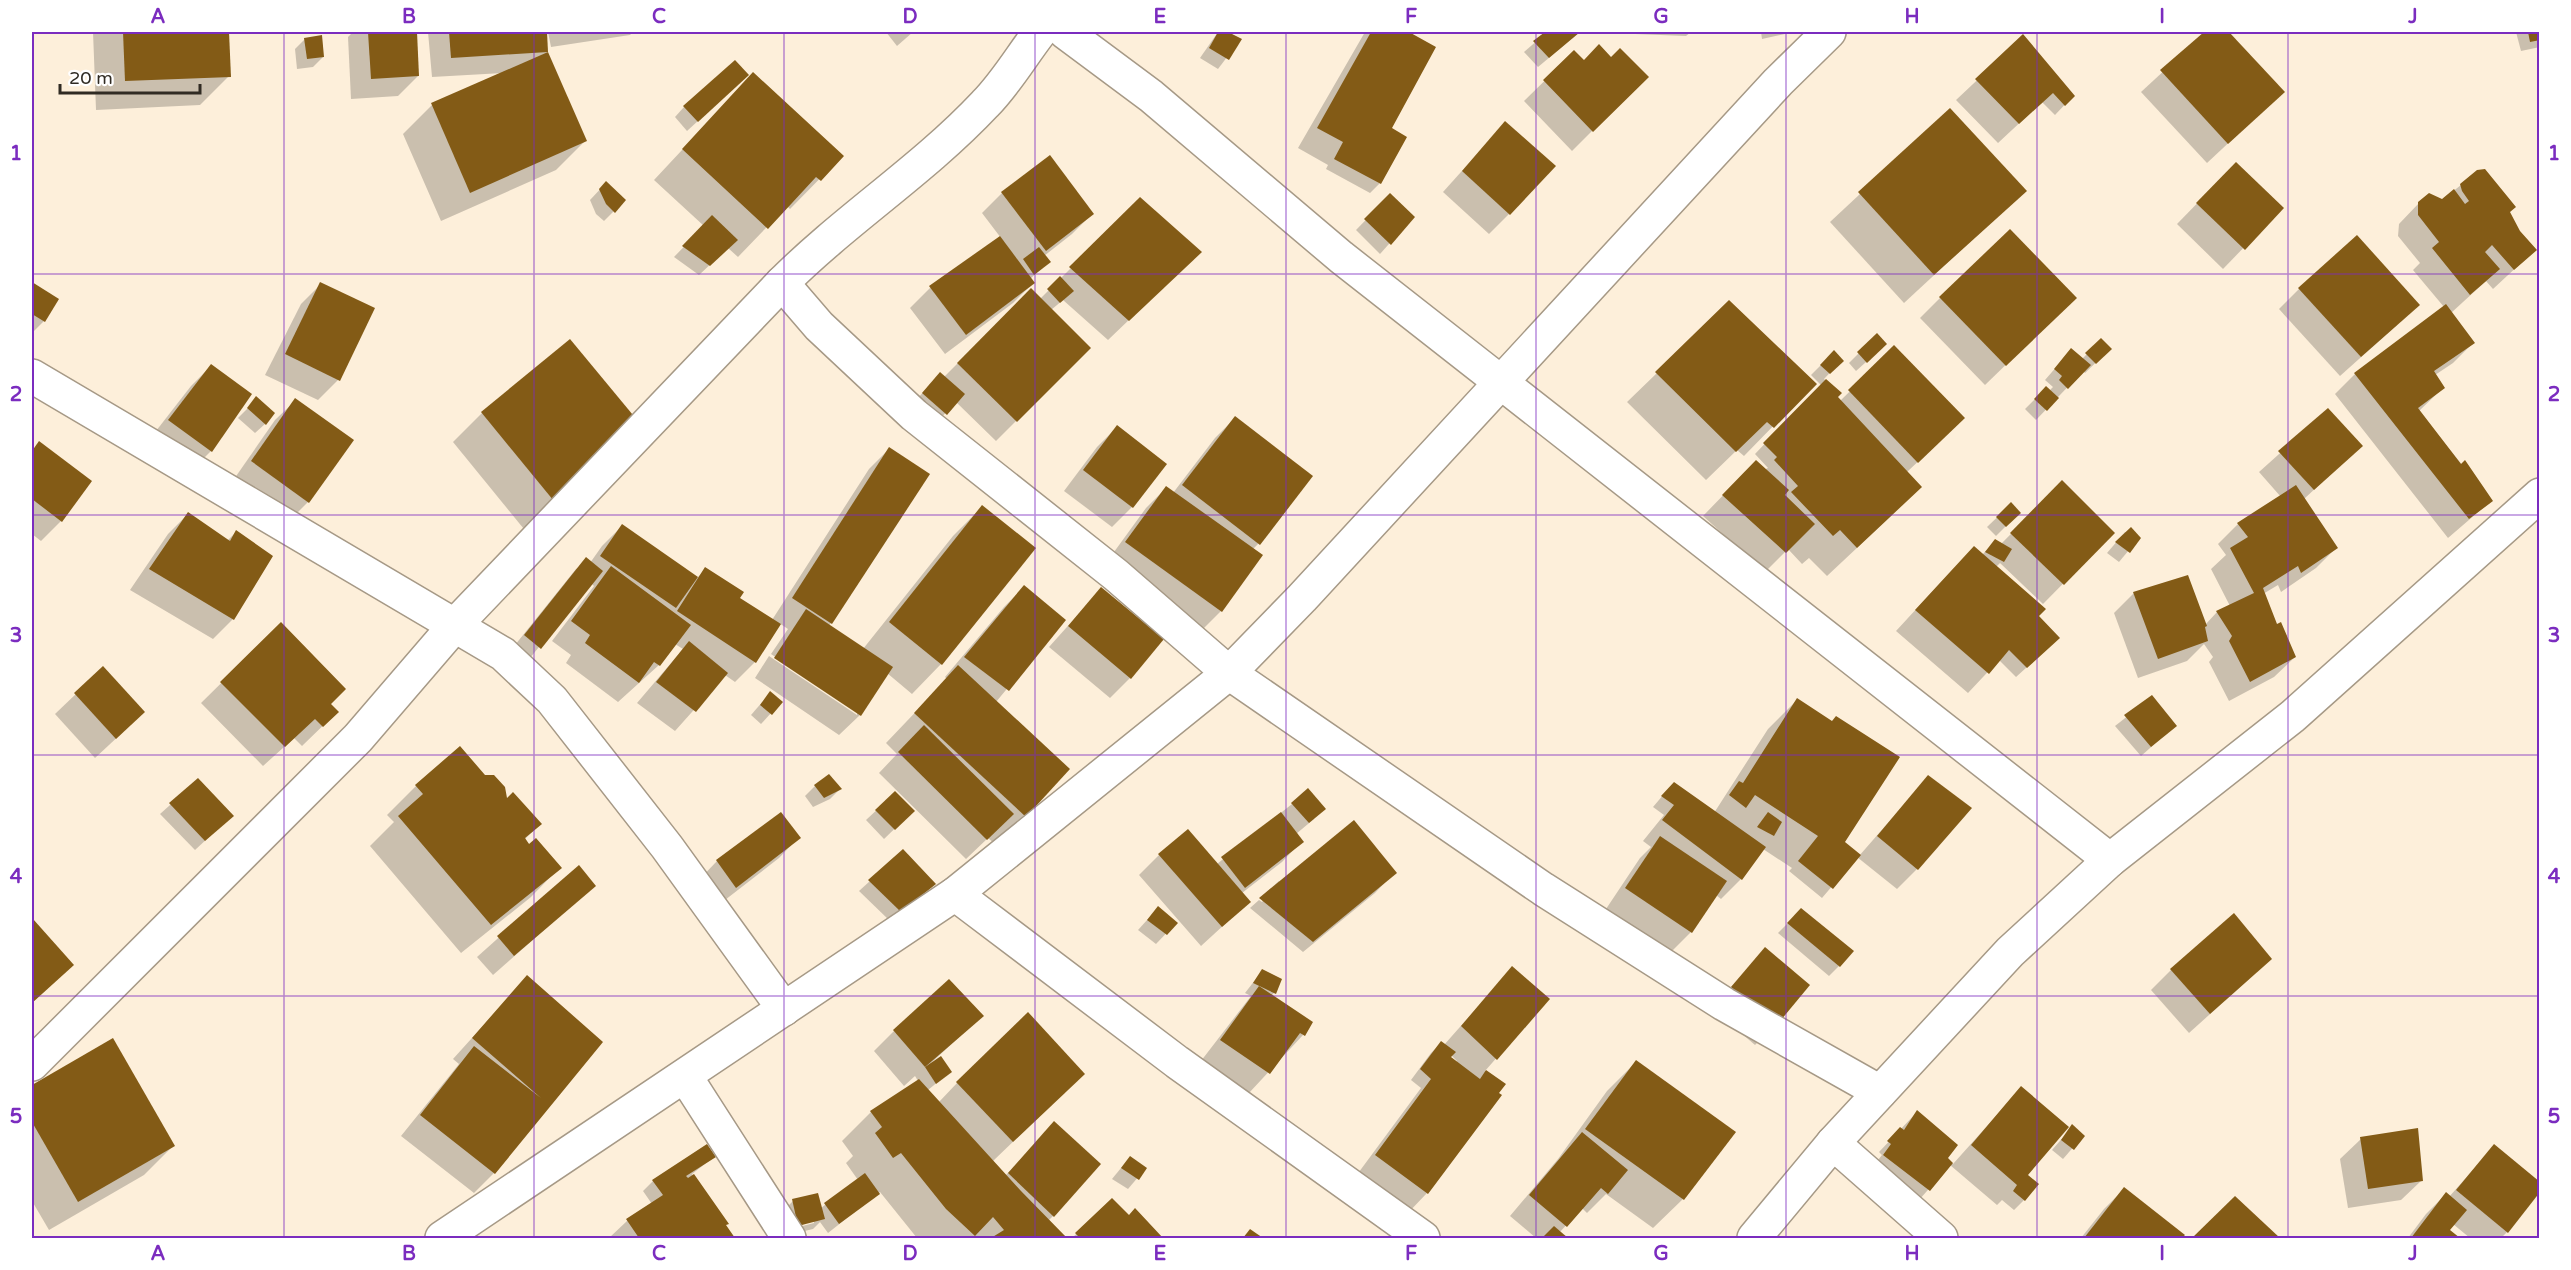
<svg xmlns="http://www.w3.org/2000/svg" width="2571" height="1270" font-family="'Varela Round',sans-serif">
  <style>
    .shadow { fill: #0003; fill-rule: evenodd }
    .building { fill: #835b16 }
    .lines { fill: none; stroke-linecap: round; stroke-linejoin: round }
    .minor-casing { stroke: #a69986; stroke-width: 36 }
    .minor { stroke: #fff; stroke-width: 33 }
    .grid { fill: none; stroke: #7b2cbf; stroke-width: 1.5; stroke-opacity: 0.55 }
    .neatline { fill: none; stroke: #7b2cbf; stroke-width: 2 }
    .grid-label { font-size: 20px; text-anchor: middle; font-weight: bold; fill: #7b2cbf }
  </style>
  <rect width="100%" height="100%" fill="#fdefda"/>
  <g class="shadow">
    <path d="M93,32H272L228,33L229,76L200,105L96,110Z"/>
    <path d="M353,32H415L418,76L398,96L351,99L348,37Z"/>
    <path d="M428,32H545L547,52L585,141L556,170L441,221L403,134L432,105L503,73L432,77Z"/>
    <path d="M548,32H633L630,35L551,47Z"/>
    <path d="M886,32H913L897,46Z"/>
    <path d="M1218,32H1225L1240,40L1218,69L1200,58Z"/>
    <path d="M1365,32H1406L1434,48L1390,128L1380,183L1370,193L1326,169L1328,165L1298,148Z"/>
    <path d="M1547,32H1580L1538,67L1524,52Z"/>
    <path d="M1635,32H1691L1686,36L1635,34Z"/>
    <path d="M1761,32H1794L1762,39Z"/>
    <path d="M2206,32H2227L2283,92L2207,163L2141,92Z"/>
    <path d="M2516,32H2540V47L2521,51Z"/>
    <path d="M2023,37L2073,96L2055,115L2042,102L1998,143L1956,100Z"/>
    <path d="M305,39L323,57L313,67L297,69L295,49Z"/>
    <path d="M1574,52L1584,62L1611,59L1646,77L1572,151L1524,101Z"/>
    <path d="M753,74L842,156L790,209L787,206L738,257L728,248L699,275L674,257L704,226L654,180Z"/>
    <path d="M737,85L687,131L675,117L684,107Z"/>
    <path d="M1950,110L2025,191L1904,303L1830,222Z"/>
    <path d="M1505,123L1509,214L1489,234L1443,192Z"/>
    <path d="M606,183L614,211L604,221L596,214L590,200Z"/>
    <path d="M2216,184L2282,208L2223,269L2177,224Z"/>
    <path d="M2461,185L2509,213L2519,232L2535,250L2493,289L2486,281L2451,313L2473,343L2453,363L2435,375L2443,388L2419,411L2491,501L2448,538L2335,394L2355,374L2444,307L2413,270L2420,263L2398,236L2399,224L2419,203L2442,200Z"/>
    <path d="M1002,193L1092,214L1072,234L1044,256L1049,262L1030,279L1033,283L1013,303L945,354L910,308L930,288L1001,238L982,213Z"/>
    <path d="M1390,195L1413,217L1380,254L1356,230Z"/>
    <path d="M1140,199L1179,272L1108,340L1063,300L1051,310L1089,348L996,441L956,402L936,423L913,404L930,384L944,377L1031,290L1040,299Z"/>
    <path d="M32,284L57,299L44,321L34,331L32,329Z"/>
    <path d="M321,284L338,380L318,400L265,375L301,304Z"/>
    <path d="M2299,289L2397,325L2340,376L2279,309Z"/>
    <path d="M1940,298L2054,318L1985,385L1920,318Z"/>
    <path d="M1877,335L1875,354L1856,371L1849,363Z"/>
    <path d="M2101,340L2110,349L2085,373L2083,371L2036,420L2025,409L2046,388L2049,391L2053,387L2045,380L2071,350L2082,359Z"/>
    <path d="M569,341L645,432L528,534L453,442L482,413Z"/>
    <path d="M1894,348L1943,438L1907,472L1891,516L1827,576L1809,558L1802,564L1788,549L1765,572L1703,516L1736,482L1768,468L1755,454L1821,385L1811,375L1834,352L1842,360L1824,379L1840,393L1792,441L1840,401Z"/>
    <path d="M211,366V451L191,471L149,440L191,386Z"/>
    <path d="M1657,373L1814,384L1744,456L1737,450L1706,480L1627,402Z"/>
    <path d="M257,399L265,424L255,433L238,418Z"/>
    <path d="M296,400L308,502L288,522L232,482L275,420Z"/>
    <path d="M2328,410L2361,446L2304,499L2336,548L2316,568L2281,592L2278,585L2263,594L2276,626L2295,657L2274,677L2229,701L2209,662L2213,657L2204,644L2187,661L2138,678L2114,613L2134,593L2205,625L2217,612L2230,606L2211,569L2226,555L2218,544L2238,524L2281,497L2259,472Z"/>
    <path d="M1235,418L1258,544L1253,549L1221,611L1201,631L1106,563L1146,508L1166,488L1173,493L1215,438Z"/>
    <path d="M1117,427L1132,507L1112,527L1064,491L1097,447Z"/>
    <path d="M40,443L90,481L61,521L41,541L32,534V451Z"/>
    <path d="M889,449L928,475L829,626L863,649L953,536L982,507L941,664L912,694L887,673L860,715L839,735L755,678L769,656L857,715V712L771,654L788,629L779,623L755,662L735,682L725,675L675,731L637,703L683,649L675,644L659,665L618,702L566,663L571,655L552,641L594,586L591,583L530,658L515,645L576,569L590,563L602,546L622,526L697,578L706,569L738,598L772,620L869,469Z"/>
    <path d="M2062,482L2113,533L2043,604L2000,563L1996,567L2037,616L2048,648L2016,677L1999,660L1968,693L1896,631L1954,568L1982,555L1995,541L2001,544Z"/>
    <path d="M2011,504L2019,513L1996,536L1987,527Z"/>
    <path d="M188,514L227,541L236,532L233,619L213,639L130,590L168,534Z"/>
    <path d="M2125,532L2139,538L2119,562L2107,553Z"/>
    <path d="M1024,587L1064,620L996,702L1068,769L996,845L988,838L966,859L879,773L897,754L886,743L947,679L945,677L1004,607Z"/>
    <path d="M1101,589L1130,678L1110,698L1049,647Z"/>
    <path d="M281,624L329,704L337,712L302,746L294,738L263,766L201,703Z"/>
    <path d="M102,669L123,732L95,758L55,714Z"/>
    <path d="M770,693L781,702L761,724L751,715Z"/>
    <path d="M2152,697L2175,726L2141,756L2115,726Z"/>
    <path d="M1797,700L1834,853L1859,856L1928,777L1917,869L1897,889L1857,857L1822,898L1789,871L1792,868L1763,849L1741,879L1721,899L1716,895L1691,932L1671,952L1606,909L1640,858L1651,847L1643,841L1664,815L1653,807L1664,794L1714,813L1768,729Z"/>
    <path d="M198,780L222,825L195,850L160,814Z"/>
    <path d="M416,786L506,801L540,824L524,840L560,867L531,897L461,953L370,846L394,822L387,815Z"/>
    <path d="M815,786L840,789L830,799L813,807L805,796Z"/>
    <path d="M895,793L913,811L884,839L866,820Z"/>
    <path d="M1292,804L1314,819L1296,834L1302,841L1282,862L1242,893L1249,902L1201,946L1139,875L1159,855L1217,864Z"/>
    <path d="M799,837L779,858L716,907L697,882L717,861Z"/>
    <path d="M903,851L934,884L890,921L859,891Z"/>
    <path d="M578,867L594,886L493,975L477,957Z"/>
    <path d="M1395,872L1375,893L1303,952L1250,908L1259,900L1262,902L1264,900L1261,897L1279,881L1281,884Z"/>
    <path d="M1158,908L1176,923L1156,944L1138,930Z"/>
    <path d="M1801,910L1839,966L1829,976L1778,933Z"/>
    <path d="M33,921L72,965L32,1003V922Z"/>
    <path d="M1765,950L1775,1025L1755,1045L1712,1008Z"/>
    <path d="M1512,968L1548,999L1485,1071L1504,1084L1497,1094L1499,1096L1427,1193L1407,1214L1356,1176L1421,1088L1411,1080L1431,1053L1441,1043L1444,1045ZM1451,1055L1457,1061L1456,1063L1448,1058Z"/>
    <path d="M2171,970L2249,979L2189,1033L2151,990Z"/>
    <path d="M1262,971L1274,993L1271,996L1303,1035L1249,1093L1201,1061L1251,996L1245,993Z"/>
    <path d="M527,977L601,1042L494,1173L474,1193L401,1136L459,1064L453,1059Z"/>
    <path d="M982,1016L931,1063L950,1072L928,1090L939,1102L957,1083L1063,1094L993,1161L1006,1175L1054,1123L1053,1216L1049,1220L1065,1238H917L880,1192L828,1233L820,1222L813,1229L788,1235L783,1211L793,1201L821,1208L858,1180L846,1163L853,1156L842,1141L871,1112L918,1081L915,1076L904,1086L874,1051L894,1031ZM814,1220V1223L791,1229Z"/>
    <path d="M112,1040L173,1146L144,1175L49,1230L32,1201V1087Z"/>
    <path d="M1636,1062L1734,1133L1683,1199L1653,1228L1606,1194L1587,1213L1582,1208L1559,1233L1566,1238H1536L1510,1216L1558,1159L1607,1091Z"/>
    <path d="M2021,1088L2024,1200L2014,1210L2002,1200L1997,1205L1950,1165L1919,1200L1874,1165L1882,1155L1879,1152L1917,1112L1946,1158L1953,1164Z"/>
    <path d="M2073,1126L2083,1136L2063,1159L2052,1150Z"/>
    <path d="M2361,1139L2422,1180L2401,1200L2348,1208L2340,1159Z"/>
    <path d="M2494,1146L2540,1189L2507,1232L2501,1238H2470L2453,1224L2448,1230L2458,1238H2408L2426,1214L2446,1194L2449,1197Z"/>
    <path d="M714,1157L692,1174L727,1224L724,1226L733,1238H609L627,1221L652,1204L643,1191L653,1181Z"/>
    <path d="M1130,1157L1145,1169L1128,1189L1112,1179Z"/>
    <path d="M2124,1189L2183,1235L2180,1238H2081L2104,1209Z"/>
    <path d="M2235,1198L2278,1238H2194Z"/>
    <path d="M1112,1200L1128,1217L1135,1210L1161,1238H1072Z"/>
  </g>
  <g class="building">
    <path d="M123,32H229L231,77L125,81Z"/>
    <path d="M368,32H417L419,76L371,79Z"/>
    <path d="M449,32H547L548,52L451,58Z"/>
    <path d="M1218,32H1228L1242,39L1229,60L1209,48Z"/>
    <path d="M1371,32H1409L1436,47L1392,128L1407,137L1381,184L1334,159L1343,142L1317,128Z"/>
    <path d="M1545,32H1580L1549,58L1533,41Z"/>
    <path d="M2204,32H2229L2285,92L2228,144L2160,70Z"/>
    <path d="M2528,32H2540V40L2530,42Z"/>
    <path d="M2023,34L2075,96L2065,106L2053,93L2019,124L1975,79Z"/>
    <path d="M322,35L324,57L307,59L304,38Z"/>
    <path d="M1599,44L1611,57L1620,48L1649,77L1593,132L1543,80L1574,50L1584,60Z"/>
    <path d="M548,52L587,141L470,193L431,103Z"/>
    <path d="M735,60L749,75L698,122L683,106Z"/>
    <path d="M753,72L844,156L821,181L816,177L768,229L682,149Z"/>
    <path d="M1950,108L2027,191L1934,275L1858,192Z"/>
    <path d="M1505,121L1556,166L1510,215L1462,171Z"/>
    <path d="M1050,155L1094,214L1046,251L1001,192Z"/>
    <path d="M2236,162L2284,208L2245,250L2196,203Z"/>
    <path d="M2485,169L2516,207L2510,212L2520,231L2537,250L2514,270L2492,245L2485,252L2500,269L2470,295L2432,248L2439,242L2418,215V202L2429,193L2442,199L2454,189L2465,204L2469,201L2462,191L2460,184L2477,170Z"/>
    <path d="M606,181L626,200L615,213L606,204L599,189Z"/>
    <path d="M1390,193L1415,217L1391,245L1364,219Z"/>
    <path d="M1140,197L1202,252L1129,321L1069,267Z"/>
    <path d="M712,215L738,240L710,266L682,246Z"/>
    <path d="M2010,229L2077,298L2006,366L1939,297Z"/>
    <path d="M2357,235L2420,305L2361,357L2298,288Z"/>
    <path d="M1000,236L1035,283L966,335L929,286Z"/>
    <path d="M1039,247L1051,262L1034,275L1023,259Z"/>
    <path d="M1060,276L1074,291L1060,303L1047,289Z"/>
    <path d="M32,282L59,299L45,322L32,314Z"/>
    <path d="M320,282L375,308L340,381L285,354Z"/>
    <path d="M1031,288L1091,348L1017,422L957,363Z"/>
    <path d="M1729,300L1817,384L1774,428L1767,422L1736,452L1655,372Z"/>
    <path d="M2446,304L2475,343L2434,371L2445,388L2418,408L2461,464L2465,460L2493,501L2469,519L2354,373Z"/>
    <path d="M1877,333L1887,344L1867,363L1857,352Z"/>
    <path d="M2101,338L2112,349L2096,364L2085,353Z"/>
    <path d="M570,339L647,432L558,506L481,412Z"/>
    <path d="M1894,345L1965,418L1918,463L1848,390Z"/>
    <path d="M2071,348L2091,365L2068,389L2059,380L2062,376L2054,369Z"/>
    <path d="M1834,350L1844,361L1830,374L1820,365Z"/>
    <path d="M211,364L252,394L212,452L168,420Z"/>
    <path d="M940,372L965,394L947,415L922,393Z"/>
    <path d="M1826,379L1842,393L1838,397L1922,487L1857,548L1840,530L1833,536L1791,492L1798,486L1774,460L1777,457L1763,443Z"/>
    <path d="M2046,386L2059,398L2047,411L2034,399Z"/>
    <path d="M256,396L275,413L266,425L247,408Z"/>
    <path d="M295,398L354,440L309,503L251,461Z"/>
    <path d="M2328,408L2363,446L2314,490L2278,451Z"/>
    <path d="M1235,416L1313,476L1260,545L1182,485Z"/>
    <path d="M1117,425L1167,464L1133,508L1083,470Z"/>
    <path d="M39,441L92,481L62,522L32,499V451Z"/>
    <path d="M889,447L930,474L832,624L792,598Z"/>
    <path d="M1756,460L1789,490L1785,495L1815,524L1786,553L1722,495Z"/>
    <path d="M2062,480L2115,533L2064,585L2010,533Z"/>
    <path d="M2296,485L2338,548L2301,573L2298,566L2263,588L2277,624L2281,622L2296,657L2250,682L2229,641L2232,636L2216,611L2254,593L2230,548L2248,537L2237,523Z"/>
    <path d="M1166,486L1263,555L1222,612L1125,542Z"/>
    <path d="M2011,502L2021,513L2006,527L1996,517Z"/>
    <path d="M982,505L1036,548L942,665L889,622Z"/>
    <path d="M188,512L230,541L236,530L273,556L234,620L149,569Z"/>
    <path d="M622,524L698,577L676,608L600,556Z"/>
    <path d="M2131,527L2141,538L2130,553L2115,542Z"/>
    <path d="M1995,539L2012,549L2004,562L1985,552Z"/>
    <path d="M1974,546L2046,609L2039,616L2060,638L2027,668L2009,650L1989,674L1915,610Z"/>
    <path d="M586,557L603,571L541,649L524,635Z"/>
    <path d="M611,566L691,625L660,666L654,662L639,683L585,643L590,635L571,621Z"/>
    <path d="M705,567L744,592L740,598L781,624L756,663L677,611Z"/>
    <path d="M2188,575L2207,626L2205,627L2208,641L2158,659L2133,592Z"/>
    <path d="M1024,585L1066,620L1009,691L964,657Z"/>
    <path d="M1101,587L1164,639L1131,679L1068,626Z"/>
    <path d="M806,609L893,667L861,716L774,658Z"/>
    <path d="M281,622L346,689L331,704L339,712L323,727L315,719L285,747L220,682Z"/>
    <path d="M689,641L728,673L696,712L656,682Z"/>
    <path d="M958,665L1070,769L1026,817L914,713Z"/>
    <path d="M103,666L145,712L116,739L74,693Z"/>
    <path d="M770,691L783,702L772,715L760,705Z"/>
    <path d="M2152,695L2177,726L2151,747L2124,715Z"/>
    <path d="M1797,698L1832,721L1836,716L1900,757L1845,842L1861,855L1833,889L1798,861L1818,836L1755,795L1746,808L1729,795L1739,781L1743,783Z"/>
    <path d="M924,725L1014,814L987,840L898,752Z"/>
    <path d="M460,746L485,775H494L505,787L507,798L513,792L542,824L525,838L529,844L536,838L562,868L491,925L398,816L423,794L415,785Z"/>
    <path d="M829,774L842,789L824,798L814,785Z"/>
    <path d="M1928,775L1972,808L1918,870L1877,836Z"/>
    <path d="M198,778L234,816L205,841L169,803Z"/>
    <path d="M1674,782L1766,847L1742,880L1662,820L1674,805L1661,796Z"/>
    <path d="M1308,788L1326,809L1309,823L1291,803Z"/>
    <path d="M895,791L915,811L895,830L875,810Z"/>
    <path d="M781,812L801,838L736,888L716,860Z"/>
    <path d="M1281,812L1304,842L1245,888L1221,857Z"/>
    <path d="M1768,812L1782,822L1774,836L1757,827Z"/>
    <path d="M1354,820L1397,873L1313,942L1259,898Z"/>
    <path d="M1188,829L1251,902L1222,927L1158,854Z"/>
    <path d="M1660,836L1727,881L1692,933L1625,888Z"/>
    <path d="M903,849L936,884L901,912L868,880Z"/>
    <path d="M579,865L596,886L514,956L497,936Z"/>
    <path d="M1158,906L1178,923L1167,935L1147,920Z"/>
    <path d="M1801,908L1854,951L1840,967L1787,923Z"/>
    <path d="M2234,913L2272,959L2210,1014L2170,969Z"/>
    <path d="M33,919L74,965L32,1003V920Z"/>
    <path d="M1765,947L1810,985L1776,1026L1731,987Z"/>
    <path d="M1512,966L1550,999L1497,1060L1461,1026Z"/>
    <path d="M1262,969L1282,979L1276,994L1253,983Z"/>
    <path d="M527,975L603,1042L495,1174L420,1115L474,1046L541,1098L472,1038Z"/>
    <path d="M949,979L984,1016L925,1067L893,1030Z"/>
    <path d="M1259,986L1313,1022L1305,1036L1300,1033L1270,1074L1220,1040Z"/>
    <path d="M1028,1012L1085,1074L1013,1142L956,1082Z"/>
    <path d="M113,1038L175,1146L78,1202L32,1122V1085Z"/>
    <path d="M1441,1041L1456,1052L1451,1057L1480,1079L1486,1070L1506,1084L1499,1093L1502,1095L1428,1194L1375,1155L1431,1079L1420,1069Z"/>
    <path d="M941,1056L952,1072L936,1084L925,1067Z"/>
    <path d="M1636,1060L1736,1132L1684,1200L1585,1129Z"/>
    <path d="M919,1079L1021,1191L1067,1238H991L1004,1230L993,1217L975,1236L946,1209L901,1153L893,1158L875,1133L882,1127L870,1111Z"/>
    <path d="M2021,1086L2069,1127L2028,1175L2039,1184L2025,1201L2013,1191L2017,1185L1971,1145Z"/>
    <path d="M1917,1110L1958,1145L1948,1158L1953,1163L1930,1191L1883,1155L1891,1144L1887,1141L1900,1127L1904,1130Z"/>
    <path d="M1054,1121L1101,1164L1054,1217L1008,1173Z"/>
    <path d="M2072,1124L2085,1136L2074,1150L2061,1140Z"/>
    <path d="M2418,1128L2423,1181L2368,1189L2360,1137Z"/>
    <path d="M1582,1132L1628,1170L1608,1194L1601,1188L1567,1227L1529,1195Z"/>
    <path d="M707,1144L716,1157L686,1176L688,1178L694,1174L729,1224L726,1225L735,1238H639L626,1219L663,1195L652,1180Z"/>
    <path d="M2494,1144L2540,1182V1192L2508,1233L2456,1190Z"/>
    <path d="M1130,1156L1147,1168L1139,1180L1121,1168Z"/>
    <path d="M865,1173L880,1194L839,1224L824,1203Z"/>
    <path d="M2124,1187L2185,1235L2182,1238H2084Z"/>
    <path d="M2446,1192L2467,1210L2450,1230L2460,1238H2411Z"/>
    <path d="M818,1193L825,1219L798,1226L792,1199Z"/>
    <path d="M2235,1196L2280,1238H2192Z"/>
    <path d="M1112,1198L1129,1215L1135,1208L1163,1238H1080L1075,1233Z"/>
    <path d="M1554,1226L1568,1238H1542Z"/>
    <path d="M1250,1229L1263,1238H1243Z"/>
  </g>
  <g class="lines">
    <g class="minor-casing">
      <g id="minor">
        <path d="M1065,32L1151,96L1341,257L2110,860"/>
        <path d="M782,283L819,326L914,415L1116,575L1229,673L1543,889L1724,1004L1880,1092"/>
        <path d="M32,376L503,654L552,700L667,847L784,1009"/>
        <path d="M955,894L1177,1062L1423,1238"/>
        <path d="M32,1064L358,738L456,624L782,283C846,219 923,170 985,104C1006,83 1022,55 1040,32"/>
        <path d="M685,1076L789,1238"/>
        <path d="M1833,1143L1941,1238"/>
        <path d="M442,1238L955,894L1229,673L1302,598L1778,82L1829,32"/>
        <path d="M1754,1238L1833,1143L2010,952L2110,860L2293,716L2540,495"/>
      </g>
    </g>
    <use href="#minor" class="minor"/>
  </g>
  <path class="grid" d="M284,32V1238M534,32V1238M784,32V1238M1035,32V1238M1286,32V1238M1536,32V1238M1786,32V1238M2037,32V1238M2288,32V1238M32,274H2540M32,515H2540M32,755H2540M32,996H2540"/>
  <rect width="2571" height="1270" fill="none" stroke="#ffffff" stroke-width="66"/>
  <path d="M60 84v9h140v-9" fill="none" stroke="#302b23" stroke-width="3"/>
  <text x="69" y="84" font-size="18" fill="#302b23" stroke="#ffffff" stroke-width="4.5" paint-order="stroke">20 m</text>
  <rect x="33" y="33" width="2505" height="1204" class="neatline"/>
  <g class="grid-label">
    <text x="158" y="23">A</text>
    <text x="409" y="23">B</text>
    <text x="659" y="23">C</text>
    <text x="910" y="23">D</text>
    <text x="1160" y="23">E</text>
    <text x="1411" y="23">F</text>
    <text x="1661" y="23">G</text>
    <text x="1912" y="23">H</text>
    <text x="2162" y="23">I</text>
    <text x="2413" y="23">J</text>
    <text x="16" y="160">1</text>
    <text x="2554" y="160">1</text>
    <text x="16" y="401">2</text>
    <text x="2554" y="401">2</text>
    <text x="16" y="642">3</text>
    <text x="2554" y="642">3</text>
    <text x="16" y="883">4</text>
    <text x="2554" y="883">4</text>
    <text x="16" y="1123">5</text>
    <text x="2554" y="1123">5</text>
    <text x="158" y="1260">A</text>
    <text x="409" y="1260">B</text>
    <text x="659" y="1260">C</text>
    <text x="910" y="1260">D</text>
    <text x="1160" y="1260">E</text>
    <text x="1411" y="1260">F</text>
    <text x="1661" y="1260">G</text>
    <text x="1912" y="1260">H</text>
    <text x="2162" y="1260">I</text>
    <text x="2413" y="1260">J</text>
  </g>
</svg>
